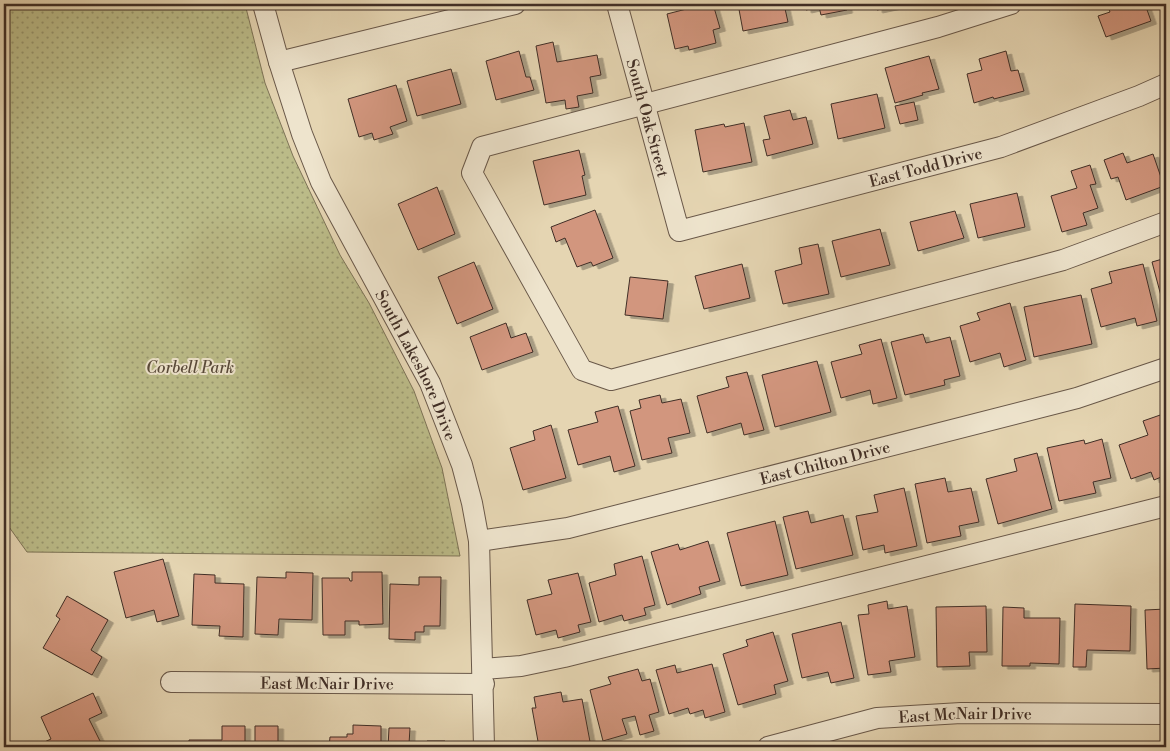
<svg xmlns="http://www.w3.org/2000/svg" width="1170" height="751" font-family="'Libre Bodoni',serif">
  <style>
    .park { fill: url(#park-dots); stroke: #7e7457 }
    .building { fill: #d2967e; stroke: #402e26; filter: url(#shadow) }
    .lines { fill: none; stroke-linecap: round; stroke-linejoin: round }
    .minor-casing { stroke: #695849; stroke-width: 22 }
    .minor { stroke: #eee4cd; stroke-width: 20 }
    .labels { text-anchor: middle; stroke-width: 4; stroke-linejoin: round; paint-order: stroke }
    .street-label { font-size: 16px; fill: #402e26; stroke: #eee4cd }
    .park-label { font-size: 16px; font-style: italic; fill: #594a3a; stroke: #eee4cd }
  </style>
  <defs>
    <pattern id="park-dots" width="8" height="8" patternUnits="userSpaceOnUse" patternTransform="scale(1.25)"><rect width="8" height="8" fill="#bb8"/><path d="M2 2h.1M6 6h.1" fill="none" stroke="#99986f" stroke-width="1.8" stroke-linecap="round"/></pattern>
    <filter id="shadow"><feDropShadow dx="5.5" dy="3" stdDeviation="0" flood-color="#0004"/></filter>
  </defs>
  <rect width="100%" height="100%" fill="#e5d5b2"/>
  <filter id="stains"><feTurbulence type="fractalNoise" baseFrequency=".004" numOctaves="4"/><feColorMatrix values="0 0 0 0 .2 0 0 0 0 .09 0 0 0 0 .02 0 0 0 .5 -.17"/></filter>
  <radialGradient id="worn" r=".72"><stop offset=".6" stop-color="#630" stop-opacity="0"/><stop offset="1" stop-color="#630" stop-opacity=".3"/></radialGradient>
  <path class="park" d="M4,4H245L265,83L293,156L340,255L369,303L414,391L442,468L460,556L27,552L4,520Z"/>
  <g class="building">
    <path d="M706,4H713L720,28L713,30L716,43L689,50L688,46L675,49L667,14Z"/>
    <path d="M738,4H784L788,22L743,31Z"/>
    <path d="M804,4H846L847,10L821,15L819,7L806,10Z"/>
    <path d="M876,4H906L877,10Z"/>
    <path d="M1107,4H1145L1151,21L1106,37L1098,16L1110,12Z"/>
    <path d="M1158,4H1166V24Z"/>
    <path d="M553,42L557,62L597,55L601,75L590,77L593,93L577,96L579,107L566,109L565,100L546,103L536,46Z"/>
    <path d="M519,51L526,77H530L534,90L496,100L486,61Z"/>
    <path d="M1006,51L1011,71L1018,70L1024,91L994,99L993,97L974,103L967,74L982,70L979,59Z"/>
    <path d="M929,56L939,89L922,93L923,95L895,103L885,68Z"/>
    <path d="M451,69L461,104L417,116L407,81Z"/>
    <path d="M396,85L407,121L390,127L393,134L374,140L372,133L359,137L348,99Z"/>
    <path d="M877,94L885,128L838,139L831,104Z"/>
    <path d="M914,102L918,120L900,124L895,106Z"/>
    <path d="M790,110L793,120L806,117L813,144L767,156L763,140L770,139L764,116Z"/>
    <path d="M744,123L752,162L703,172L695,130L724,124L725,127Z"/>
    <path d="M579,150L585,175L582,176L586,195L544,205L533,161Z"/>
    <path d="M1123,153L1127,163L1153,154L1164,186L1126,200L1118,177L1111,179L1104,160Z"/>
    <path d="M1090,165L1096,184L1090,185L1098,208L1083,213L1087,225L1062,232L1051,196L1077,188L1071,171Z"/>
    <path d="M437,187L455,234L418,250L398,204Z"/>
    <path d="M1017,193L1025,227L978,238L970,204Z"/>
    <path d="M595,210L613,258L593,266L591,262L577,267L565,238L556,242L551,227Z"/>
    <path d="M955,211L964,238L918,251L910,222Z"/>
    <path d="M880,229L890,265L841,277L832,241Z"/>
    <path d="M818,244L829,294L783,304L775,271L802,264L799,248Z"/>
    <path d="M1166,258V311H1165L1152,262Z"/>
    <path d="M474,262L493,309L457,324L438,277Z"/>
    <path d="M742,264L750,298L704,309L695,276Z"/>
    <path d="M1143,264L1157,321L1137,326L1135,318L1101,327L1091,289L1112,283L1109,272Z"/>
    <path d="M630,277L668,281L663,319L625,315Z"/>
    <path d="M1081,295L1092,344L1034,357L1024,307Z"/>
    <path d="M1010,303L1026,360L1004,367L1000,353L970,362L960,326L980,320L977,313Z"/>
    <path d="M506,323L511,338L526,333L533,352L482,370L470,337Z"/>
    <path d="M923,334L926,343L950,337L960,376L944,380L945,385L905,395L891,342Z"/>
    <path d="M881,339L897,398L873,404L870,390L841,398L831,362L862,354L859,345Z"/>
    <path d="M817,361L831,412L775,427L762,375Z"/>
    <path d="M747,372L764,430L744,435L741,423L707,433L697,396L729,387L726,377Z"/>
    <path d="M660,395L662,403L681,399L690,433L668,438L672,453L642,460L630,411L641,408L639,400Z"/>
    <path d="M618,406L635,466L614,472L610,456L578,465L568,430L598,422L595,412Z"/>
    <path d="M1166,413V475L1154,480L1151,472L1131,479L1119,445L1148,435L1143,421Z"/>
    <path d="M551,425L566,478L523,490L510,448L535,440L533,431Z"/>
    <path d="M1102,439L1111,478L1093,482L1096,493L1059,501L1047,448L1084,440L1085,444Z"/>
    <path d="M1037,453L1052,509L998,524L986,479L1017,471L1014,459Z"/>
    <path d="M945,478L948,492L971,488L979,522L959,526L961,536L927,543L915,484Z"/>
    <path d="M904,488L917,546L885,553L884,545L863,550L856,516L878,512L874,495Z"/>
    <path d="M808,511L811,523L843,515L853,555L796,569L783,517Z"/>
    <path d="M775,521L788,575L741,586L727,533Z"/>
    <path d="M708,541L720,581L699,587L701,594L667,605L651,552L678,544L680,550Z"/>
    <path d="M642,556L655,605L644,608L646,615L624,621L622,615L599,622L589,583L616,575L614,564Z"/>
    <path d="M163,559L179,616L157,622L154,610L126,618L114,572Z"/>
    <path d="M286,572L313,573L312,620L279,619L278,635L255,634L257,577L286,578Z"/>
    <path d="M352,572H382L383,624L359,625V621H345V635H323L322,578H349L350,581H352Z"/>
    <path d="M578,573L591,622L578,625L580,632L558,638L556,630L536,635L527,600L552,594L548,580Z"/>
    <path d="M194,574L215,575V583L244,584L243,637L219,636L220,626L192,625Z"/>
    <path d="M419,577H441L440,626H424V632H415V640L389,639L390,584L419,585Z"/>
    <path d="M67,596L108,620L91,650L102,657L92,675L43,648L60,619L56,616Z"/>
    <path d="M887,601L888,609L907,606L915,657L889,661L891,672L868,675L858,615L869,614L868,605Z"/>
    <path d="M1075,604L1131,606L1130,651L1087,650L1086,667H1073Z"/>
    <path d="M986,606L987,652H969L970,666L937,667L936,607Z"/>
    <path d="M1003,607L1024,608V618H1060L1059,664L1030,663V666H1002Z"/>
    <path d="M1166,609V668L1147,669L1145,610Z"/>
    <path d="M841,622L854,678L831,683L828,672L802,678L792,634Z"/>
    <path d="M773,632L788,681L774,685L776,694L738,705L723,654L748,646L746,640Z"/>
    <path d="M712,664L725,712L705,718L703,710L690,714L688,708L669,714L656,670L675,665L677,673Z"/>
    <path d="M638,669L642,681L650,679L659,712L649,715L654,731L640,735L635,716L622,719L627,734L603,741L590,690L611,684L608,677Z"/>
    <path d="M561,692L563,702L582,699L591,747H539L532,708H536L534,697Z"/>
    <path d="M93,693L102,713L89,719L103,747H41L40,744L51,739L41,717Z"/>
    <path d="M353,725L381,726V743H379L378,747H329L330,737H347V734H353Z"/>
    <path d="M222,726H245V747H189V740H222Z"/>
    <path d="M255,726H278V743L311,742V747H255Z"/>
    <path d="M389,728H410L409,744L427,745V741H445V747H388Z"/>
    <path d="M151,743L174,747H151Z"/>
  </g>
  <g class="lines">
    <g class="minor-casing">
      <g id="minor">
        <path id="s1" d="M263,4L279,62L302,134L321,182L430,383L462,465L472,503L479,541L484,747"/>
        <path id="s2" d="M617,4L679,231L1001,147L1139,96L1166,84"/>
        <path d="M1011,4L938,27L482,147L472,173L582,370L611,380L1063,260L1166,222"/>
        <path d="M279,62L515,4"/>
        <path id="s3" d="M479,541L568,528L1077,398L1166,368"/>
        <path d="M483,669L521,666L564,657L1166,506"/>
        <path id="s4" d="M171,682L484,684"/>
        <path id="s5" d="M768,747L877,718L961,713L1166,714"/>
      </g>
    </g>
    <use href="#minor" class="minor"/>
  </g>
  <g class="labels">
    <g class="street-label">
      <text dy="6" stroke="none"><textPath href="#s2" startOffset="118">South Oak Street</textPath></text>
      <text dy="6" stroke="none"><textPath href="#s2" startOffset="490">East Todd Drive</textPath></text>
      <text dy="6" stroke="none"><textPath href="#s1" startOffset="394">South Lakeshore Drive</textPath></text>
      <text dy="6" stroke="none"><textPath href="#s3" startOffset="355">East Chilton Drive</textPath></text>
      <text dy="6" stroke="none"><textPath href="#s4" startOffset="156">East McNair Drive</textPath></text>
      <text dy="6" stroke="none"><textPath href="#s5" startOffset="201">East McNair Drive</textPath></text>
    </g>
    <g class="park-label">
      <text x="190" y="373">Corbell Park</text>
    </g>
  </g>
  <rect width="1170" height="751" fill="none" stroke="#e5d5b2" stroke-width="20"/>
  <rect x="5" y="5" width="1160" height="741" fill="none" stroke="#402e26" stroke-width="2.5"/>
  <rect x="10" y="10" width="1150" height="731" fill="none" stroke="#402e26"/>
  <rect width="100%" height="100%" filter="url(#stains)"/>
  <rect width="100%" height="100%" fill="url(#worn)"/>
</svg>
